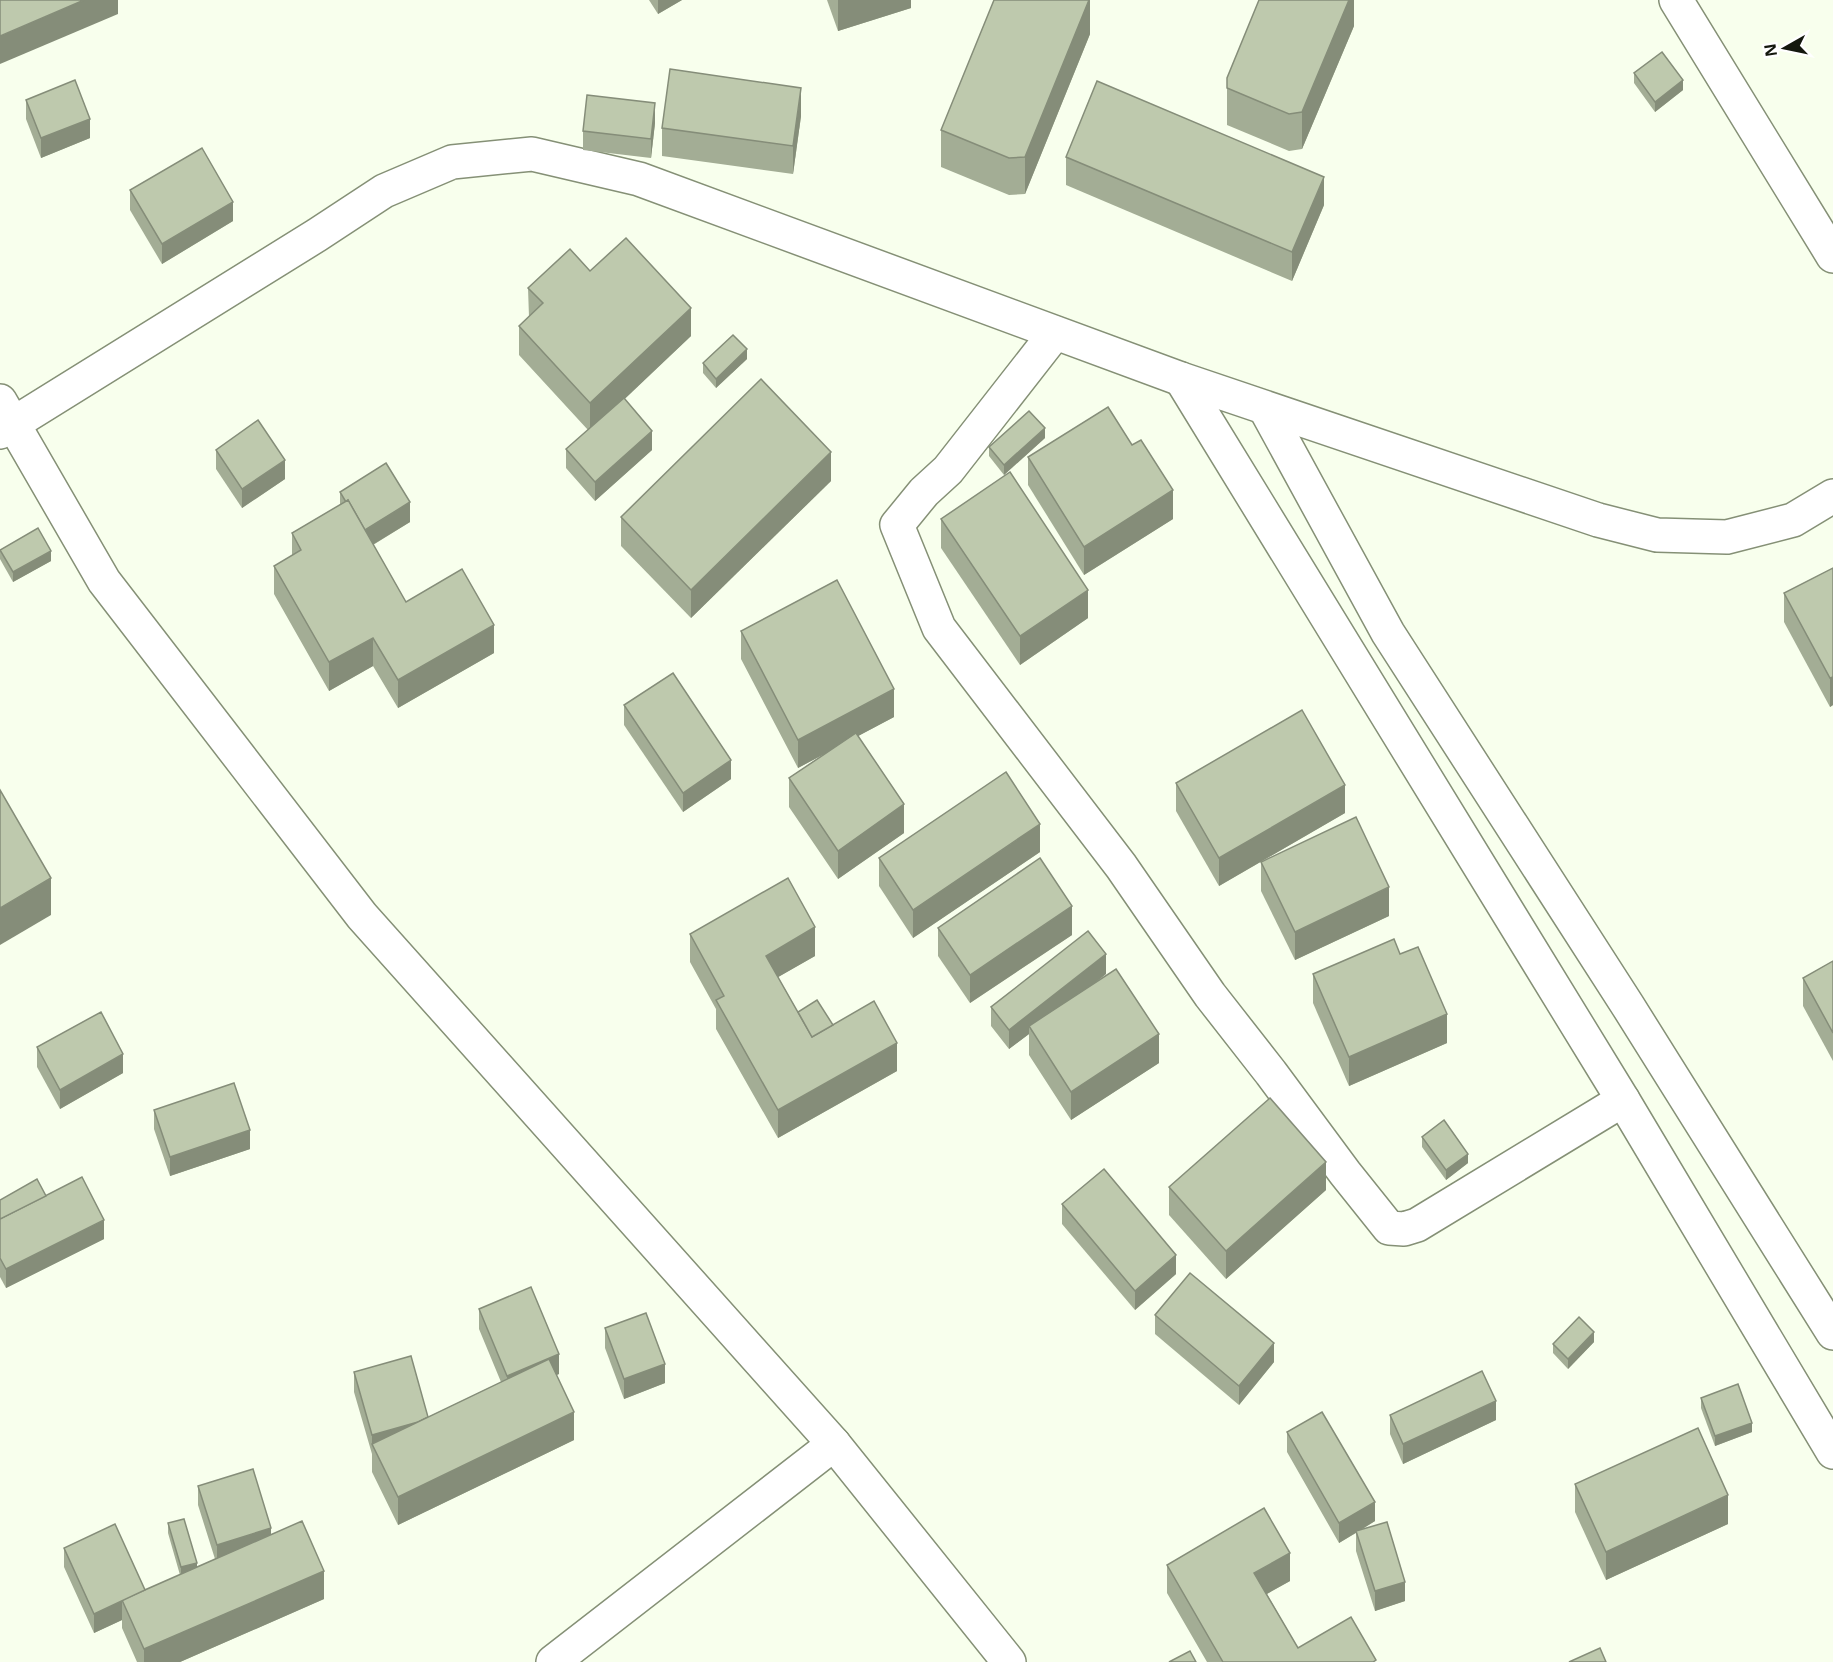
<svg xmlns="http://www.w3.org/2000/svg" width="1833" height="1662" font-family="'Open Sans',sans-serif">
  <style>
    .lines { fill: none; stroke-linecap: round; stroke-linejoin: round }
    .minor-casing { stroke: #859076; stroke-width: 36 }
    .minor { stroke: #fff; stroke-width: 33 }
    .wall { fill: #a3ad95 }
    .shaded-wall { fill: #858d79 }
    .building { fill: #bec9ad; stroke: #858d79; stroke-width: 1.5 }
  </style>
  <rect width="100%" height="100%" fill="#f8ffed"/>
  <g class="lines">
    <g class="minor-casing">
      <g id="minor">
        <path d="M1676,0L1833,256"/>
        <path d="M1055,333L948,470L924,492L897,525L939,628L1121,866L1210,995L1271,1073L1345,1173L1389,1228L1404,1229L1417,1225L1623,1100"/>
        <path d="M1181,379L1623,1100L1833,1452"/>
        <path d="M0,401L104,581L362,916L834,1444L1009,1662"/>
        <path d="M1265,408L1388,633L1628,1006L1833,1333"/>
        <path d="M0,432L317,235L384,191L452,162L532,154L639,179L1181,379L1598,520L1657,535L1727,537L1793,520L1833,496"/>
        <path d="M553,1662L834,1444"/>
      </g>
    </g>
    <use href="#minor" class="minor"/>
  </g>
  <g class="wall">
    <path d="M649,0H682L658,14Z"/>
    <path d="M827,0H911V8L838,31Z"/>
    <path d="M1090,0V34L1025,194L1009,195L941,167V130Z"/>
    <path d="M1354,0V26L1302,149L1289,151L1227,125V78Z"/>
    <path d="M1634,73L1683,90L1655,112L1634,83Z"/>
    <path d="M26,100L90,138L41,158L26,119Z"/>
    <path d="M801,116L793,174L662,156V128Z"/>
    <path d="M655,123L651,158L583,150V131Z"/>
    <path d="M1066,157L1324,205L1292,281L1066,185Z"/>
    <path d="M130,190L233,221L162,264L130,210Z"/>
    <path d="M590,271L691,336L624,399L652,450L595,501L566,468V449L588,430L519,355V326L529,317L528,288Z"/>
    <path d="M747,359L716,388L703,373V363Z"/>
    <path d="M1045,438L1004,475L989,456V447Z"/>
    <path d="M216,450L285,479L242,508L216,469Z"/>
    <path d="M1028,457L1173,519L1084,575L1028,485Z"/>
    <path d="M831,481L691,618L621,546V517Z"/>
    <path d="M340,492L410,522L373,545L406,602L494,653L398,708L373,666L329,691L274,594V566L292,556V533L340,505Z"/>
    <path d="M941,519L1088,618L1020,665L941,548Z"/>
    <path d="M0,550L51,561L13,582L0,559Z"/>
    <path d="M1833,568V705L1830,707L1784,622V593Z"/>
    <path d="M741,631L894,717L858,736L904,833L838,879L789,807V778L824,754L798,768L741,659Z"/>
    <path d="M624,705L731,779L683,812L624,725Z"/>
    <path d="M1176,783L1345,813L1219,886L1176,811Z"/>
    <path d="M1040,852L913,938L879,886V858Z"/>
    <path d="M1261,862L1389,916L1295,960L1261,891Z"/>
    <path d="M938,928L1072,935L970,1003L938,956Z"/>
    <path d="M690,934L815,956L778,977L798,1012L833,1025L897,1071L778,1138L716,1029V1009L690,962Z"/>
    <path d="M1833,961V1061L1803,1006V978Z"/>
    <path d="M1106,974L1094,984L1159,1063L1071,1120L1029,1055V1034L1009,1049L991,1026V1007Z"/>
    <path d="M1313,974L1447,1043L1349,1086L1313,1003Z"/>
    <path d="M37,1047L123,1073L60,1109L37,1067Z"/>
    <path d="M154,1110L250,1149L170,1176L154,1129Z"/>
    <path d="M1422,1137L1468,1163L1446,1180L1422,1147Z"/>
    <path d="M1169,1187L1326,1190L1226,1279L1169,1215Z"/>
    <path d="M46,1196L104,1239L6,1288L0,1277V1200Z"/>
    <path d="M1062,1204L1176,1274L1135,1310L1062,1224Z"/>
    <path d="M479,1309L559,1374L556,1375L574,1440L398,1525L372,1472V1454L354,1392V1372L428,1417L501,1382L479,1329Z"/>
    <path d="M1155,1315L1274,1362L1239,1405L1155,1334Z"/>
    <path d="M605,1328L665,1383L624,1399L605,1348Z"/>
    <path d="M1594,1342L1568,1369L1553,1353V1344Z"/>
    <path d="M1701,1398L1752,1432L1715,1446L1701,1408Z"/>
    <path d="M1390,1415L1496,1420L1403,1464L1390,1434Z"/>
    <path d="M1287,1432L1375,1521L1361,1530L1405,1601L1375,1611L1356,1551V1533L1339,1543L1287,1452Z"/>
    <path d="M1575,1484L1728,1524L1606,1580L1575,1512Z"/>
    <path d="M198,1486L271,1535L324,1599L180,1662H137L122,1628V1620L94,1633L64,1567V1548L145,1590L180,1575L168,1533V1523L197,1567L215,1559L198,1505Z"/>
    <path d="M1167,1565L1290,1581L1267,1594L1298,1648L1376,1662H1207L1167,1593Z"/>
  </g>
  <g class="shaded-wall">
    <path d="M84,0H118V14L0,64V36Z"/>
    <path d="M658,0H682L658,14Z"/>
    <path d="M838,0H911V8L838,31Z"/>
    <path d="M1089,0H1090V34L1025,194V157Z"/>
    <path d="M1349,0H1354V26L1302,149V112Z"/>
    <path d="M1683,80V90L1655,112V102Z"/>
    <path d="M801,88V116L793,174V146Z"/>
    <path d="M655,103V123L651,158V139Z"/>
    <path d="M90,119V138L41,158V138Z"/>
    <path d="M1324,177V205L1292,281V252Z"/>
    <path d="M233,202V221L162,264V244Z"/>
    <path d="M691,308V336L590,432V403Z"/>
    <path d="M747,349V359L716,388V379Z"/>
    <path d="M1045,428V438L1004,475V465Z"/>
    <path d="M652,431V450L595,501V482Z"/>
    <path d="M831,452V481L691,618V590Z"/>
    <path d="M285,460V479L242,508V489Z"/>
    <path d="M1173,490V519L1084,575V547Z"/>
    <path d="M410,502V522L364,550V531Z"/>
    <path d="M51,551V561L13,582V572Z"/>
    <path d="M1088,590V618L1020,665V636Z"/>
    <path d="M494,625V653L398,708V680Z"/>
    <path d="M373,638V666L329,691V662Z"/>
    <path d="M1833,677V705L1830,707V678Z"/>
    <path d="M894,689V717L798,768V740Z"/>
    <path d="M731,760V779L683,812V793Z"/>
    <path d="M1345,785V813L1219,886V858Z"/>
    <path d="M904,804V833L838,879V851Z"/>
    <path d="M1040,824V852L913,938V910Z"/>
    <path d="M51,878V915L0,945V908Z"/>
    <path d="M1389,887V916L1295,960V932Z"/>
    <path d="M1072,906V935L970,1003V975Z"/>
    <path d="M815,927V956L766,984V956Z"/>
    <path d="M1106,954V974L1032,1032L1029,1026V1034L1009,1049V1030Z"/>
    <path d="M1447,1014V1043L1349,1086V1057Z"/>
    <path d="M1159,1034V1063L1071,1120V1092Z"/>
    <path d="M897,1043V1071L778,1138V1110Z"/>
    <path d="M123,1054V1073L60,1109V1090Z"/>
    <path d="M250,1130V1149L170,1176V1157Z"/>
    <path d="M1468,1154V1163L1446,1180V1170Z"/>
    <path d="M1326,1162V1190L1226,1279V1251Z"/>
    <path d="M104,1220V1239L6,1288V1269Z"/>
    <path d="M1176,1255V1274L1135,1310V1291Z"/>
    <path d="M1594,1332V1342L1568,1369V1359Z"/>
    <path d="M1274,1343V1362L1239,1405V1386Z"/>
    <path d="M559,1354V1374L507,1396V1376Z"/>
    <path d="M665,1364V1383L624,1399V1379Z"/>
    <path d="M1496,1401V1420L1403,1464V1444Z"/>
    <path d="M574,1412V1440L398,1525V1497Z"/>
    <path d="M428,1419L372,1444V1454V1435Z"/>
    <path d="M1752,1423V1432L1715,1446V1436Z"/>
    <path d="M1728,1495V1524L1606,1580V1552Z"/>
    <path d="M1375,1502V1521L1339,1543V1523Z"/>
    <path d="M271,1528V1547L217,1564V1545Z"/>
    <path d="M1290,1553V1581L1254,1601V1573Z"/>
    <path d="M197,1563V1573L181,1577V1567Z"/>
    <path d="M324,1571V1599L180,1662H144V1649Z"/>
    <path d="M1405,1582V1601L1375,1611V1591Z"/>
    <path d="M122,1601V1620L94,1633V1614Z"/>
  </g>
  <g class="building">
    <path d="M0,0H84L0,36Z"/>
    <path d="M994,0H1089L1025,157L1009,158L941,130Z"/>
    <path d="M1259,0H1349L1302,112L1289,114L1227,88V78Z"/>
    <path d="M1662,52L1683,80L1655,102L1634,73Z"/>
    <path d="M670,69L801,88L793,146L662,128Z"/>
    <path d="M75,80L90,119L41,138L26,100Z"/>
    <path d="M1097,81L1324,177L1292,252L1066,157Z"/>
    <path d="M587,95L655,103L651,139L583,131Z"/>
    <path d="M202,148L233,202L162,244L130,190Z"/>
    <path d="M626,238L691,308L590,403L519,326L543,303L528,288L570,249L590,271Z"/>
    <path d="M733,335L747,349L716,379L703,363Z"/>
    <path d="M761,379L831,452L691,590L621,517Z"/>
    <path d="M624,398L652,431L595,482L566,449Z"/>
    <path d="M1108,407L1132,445L1141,440L1173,490L1084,547L1028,457Z"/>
    <path d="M1029,411L1045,428L1004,465L989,447Z"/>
    <path d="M258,420L285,460L242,489L216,450Z"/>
    <path d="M386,463L410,502L365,530L348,500L346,502L340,492Z"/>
    <path d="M1010,472L1088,590L1020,636L941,519Z"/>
    <path d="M348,500L406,602L462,569L494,625L398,680L373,638L329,662L274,566L301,550L292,533Z"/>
    <path d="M38,528L51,551L13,572L0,550Z"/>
    <path d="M1833,568V677L1830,678L1784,593Z"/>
    <path d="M837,580L894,689L798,740L741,631Z"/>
    <path d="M673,673L731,760L683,793L624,705Z"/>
    <path d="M1302,710L1345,785L1219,858L1176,783Z"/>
    <path d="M856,733L904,804L838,851L789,778Z"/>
    <path d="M1006,772L1040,824L913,910L879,858Z"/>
    <path d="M0,790L51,878L0,908Z"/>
    <path d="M1356,817L1389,887L1295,932L1261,862Z"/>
    <path d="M1040,858L1072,906L970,975L938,928Z"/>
    <path d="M788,878L815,927L766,956L812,1037L874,1001L897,1043L778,1110L716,1000L724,996L690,934Z"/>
    <path d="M1088,931L1106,954L1009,1030L991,1007Z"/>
    <path d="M1394,939L1400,954L1418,947L1447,1014L1349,1057L1313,974Z"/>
    <path d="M1833,961V1033L1803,978Z"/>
    <path d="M1116,969L1159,1034L1071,1092L1029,1026Z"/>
    <path d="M817,1000L833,1025L812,1037L798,1012Z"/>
    <path d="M101,1012L123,1054L60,1090L37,1047Z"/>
    <path d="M234,1083L250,1130L170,1157L154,1110Z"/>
    <path d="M1270,1098L1326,1162L1226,1251L1169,1187Z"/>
    <path d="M1444,1120L1468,1154L1446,1170L1422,1137Z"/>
    <path d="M1104,1169L1176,1255L1135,1291L1062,1204Z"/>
    <path d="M82,1177L104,1220L6,1269L0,1258V1219Z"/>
    <path d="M37,1179L46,1196L0,1219V1200Z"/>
    <path d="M1190,1273L1274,1343L1239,1386L1155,1315Z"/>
    <path d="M531,1287L559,1354L507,1376L479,1309Z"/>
    <path d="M646,1313L665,1364L624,1379L605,1328Z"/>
    <path d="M1579,1317L1594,1332L1568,1359L1553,1344Z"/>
    <path d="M411,1356L428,1417L418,1422L372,1435L354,1372Z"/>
    <path d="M549,1359L574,1412L398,1497L372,1444Z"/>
    <path d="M1482,1371L1496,1401L1403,1444L1390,1415Z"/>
    <path d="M1738,1384L1752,1423L1715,1436L1701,1398Z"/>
    <path d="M1322,1412L1375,1502L1339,1523L1287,1432Z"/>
    <path d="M1698,1428L1728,1495L1606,1552L1575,1484Z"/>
    <path d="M253,1469L271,1528L217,1545L198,1486Z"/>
    <path d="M1264,1508L1290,1553L1254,1573L1298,1648L1351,1617L1376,1660L1373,1662H1223L1167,1565Z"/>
    <path d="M184,1519L197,1563L181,1567L168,1523Z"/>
    <path d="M302,1521L324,1571L144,1649L122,1600Z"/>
    <path d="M1387,1522L1405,1582L1375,1591L1356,1531Z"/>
    <path d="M115,1524L145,1590L94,1614L64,1548Z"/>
    <path d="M1600,1648L1606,1662H1569Z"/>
    <path d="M1190,1651L1196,1662H1169Z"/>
  </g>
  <g transform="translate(1785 48) rotate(261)" stroke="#ffffff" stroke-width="4.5" paint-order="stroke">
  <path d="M0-4.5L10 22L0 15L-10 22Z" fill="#14180e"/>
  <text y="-9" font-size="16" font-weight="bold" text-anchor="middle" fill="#14180e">N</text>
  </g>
</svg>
